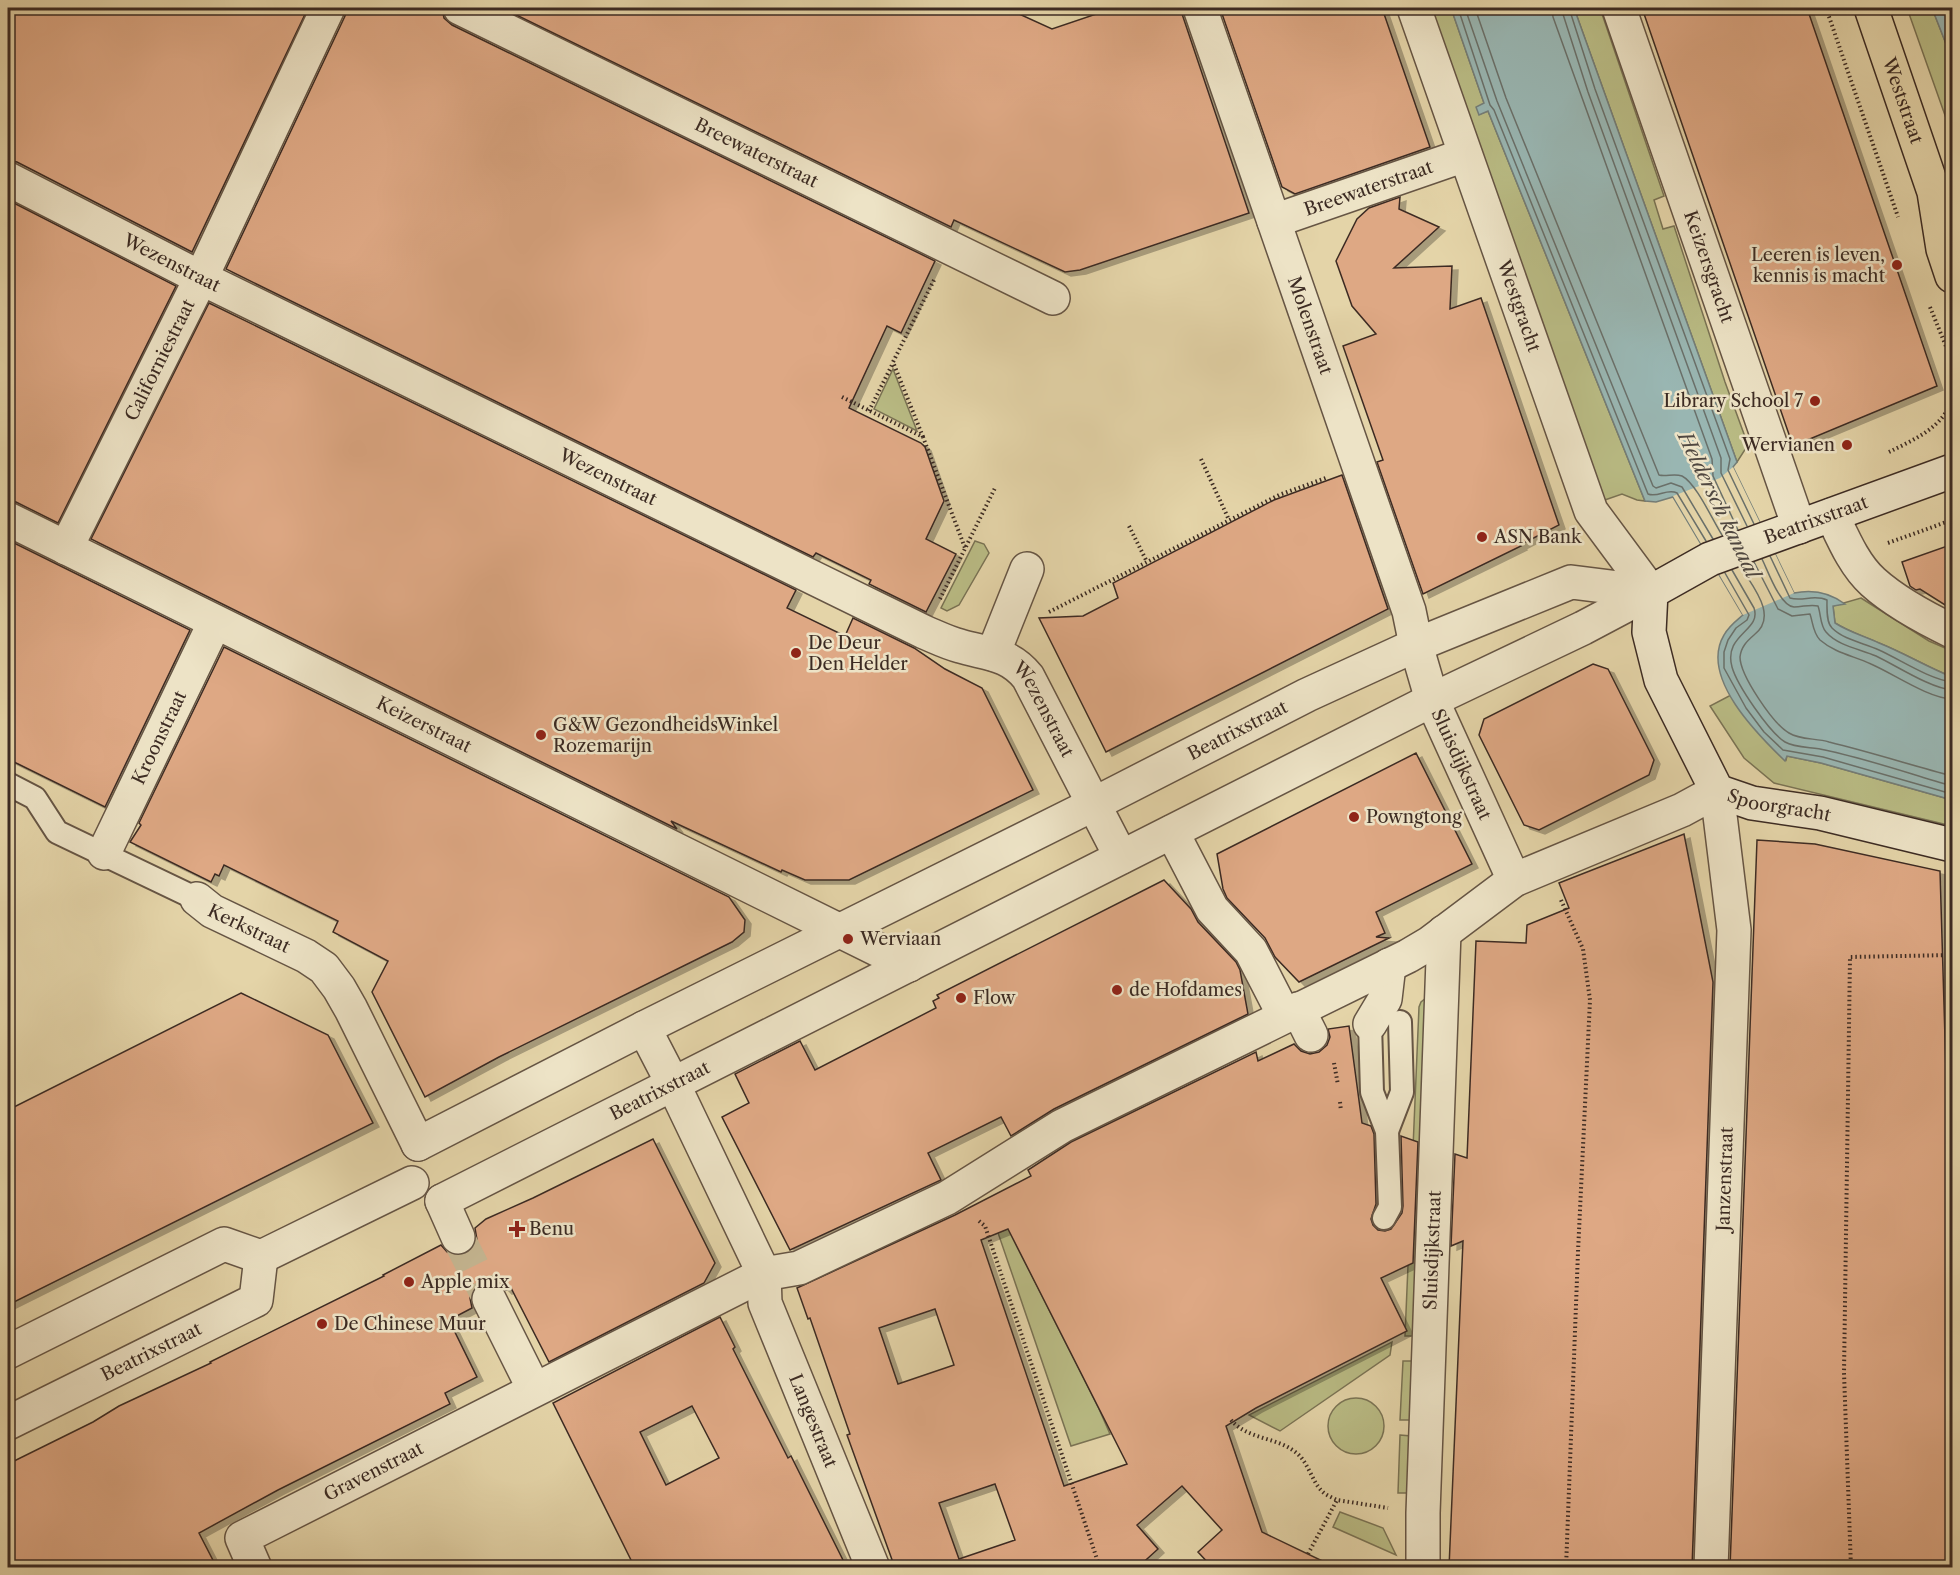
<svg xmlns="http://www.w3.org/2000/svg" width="1960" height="1575" font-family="'Libre Caslon Text',serif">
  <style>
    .green { fill: #b9bb84; stroke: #7a7354; stroke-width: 1.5 }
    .water { fill: #99b6b2; stroke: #747e79; stroke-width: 1.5 }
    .pier { fill: #e4d4a8 }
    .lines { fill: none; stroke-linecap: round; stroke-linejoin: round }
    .shore { stroke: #6a706a; stroke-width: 1.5 }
    .building { fill: #dea884; stroke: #3c2b23; stroke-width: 1.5; fill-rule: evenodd; filter: url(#shadow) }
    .street-tunnel { stroke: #c2b28d; stroke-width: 33; stroke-dasharray: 33 16; stroke-linecap: butt }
    .lane-casing { stroke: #654; stroke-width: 26 }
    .street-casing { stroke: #654; stroke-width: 36 }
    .secondary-casing { stroke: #3c2b23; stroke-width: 36 }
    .primary-casing { stroke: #3c2b23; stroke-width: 36 }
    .path { stroke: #3c2b23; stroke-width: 4; stroke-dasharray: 1.5 3; stroke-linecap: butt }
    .lane { stroke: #ede3c6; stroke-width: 22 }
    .street { stroke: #ede3c6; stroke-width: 33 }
    .secondary { stroke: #ede3c6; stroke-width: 33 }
    .primary { stroke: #e4d4a8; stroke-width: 33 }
    .poi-dot { fill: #8f2418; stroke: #ede3c6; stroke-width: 2 }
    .labels { text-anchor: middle; stroke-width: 5; stroke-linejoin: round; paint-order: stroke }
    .street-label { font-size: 18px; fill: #3c2b23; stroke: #ede3c6 }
    .poi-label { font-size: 18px; fill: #3c2b23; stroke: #ede3c6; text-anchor: start }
    .water-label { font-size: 20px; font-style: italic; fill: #4f4740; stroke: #ede3c6 }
  </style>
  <defs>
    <filter id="shadow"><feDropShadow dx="6" dy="4" stdDeviation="0" flood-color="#0004"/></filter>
  </defs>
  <rect width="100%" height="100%" fill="#e4d4a8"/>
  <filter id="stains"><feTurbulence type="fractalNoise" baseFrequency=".00333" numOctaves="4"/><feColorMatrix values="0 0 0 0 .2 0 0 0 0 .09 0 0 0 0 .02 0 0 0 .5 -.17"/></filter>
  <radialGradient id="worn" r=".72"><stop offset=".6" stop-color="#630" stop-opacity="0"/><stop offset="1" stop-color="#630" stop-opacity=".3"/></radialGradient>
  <g class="green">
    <path d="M1421,8H1451L1484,103L1480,114L1488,111L1645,501L1637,500L1622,494L1599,502Z"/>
    <path d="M1574,8H1600L1664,196L1654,200L1663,229L1674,226L1725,382L1748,445L1737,462Z"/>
    <path d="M1907,8H1932L1952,59V135Z"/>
    <path d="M893,369L917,431L874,409Z"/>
    <path d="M975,541L984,544L989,553L959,605L947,611L941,608Z"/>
    <path d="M1861,598L1929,641L1952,651V677C1927,667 1904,653 1879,643C1863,636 1849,632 1835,623L1833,606Z"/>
    <path d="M1731,695L1741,711L1786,760L1787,756L1821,763L1952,800V826L1774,783L1744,758L1710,706Z"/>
    <path d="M1431,994L1416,1336H1405L1419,1007L1421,1002Z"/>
    <path d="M1004,1220L1099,1409L1110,1434L1071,1446L995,1224Z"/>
    <path d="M1392,1342L1390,1355L1280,1431L1249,1415Z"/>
    <path d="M1403,1361H1415L1412,1420H1400Z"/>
    <circle cx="1356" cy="1426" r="28"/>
    <path d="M1400,1435L1411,1436L1408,1493H1398Z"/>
    <path d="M1340,1512L1383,1528L1396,1555L1333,1527Z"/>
  </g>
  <g class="water">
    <path d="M1451,8H1574L1737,462L1733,467L1794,593C1813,589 1829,592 1845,604L1833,606L1835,623C1849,632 1864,636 1879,643C1904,653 1927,667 1952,677V800L1821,763L1787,756L1785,761C1758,735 1699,677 1724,635C1729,626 1736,621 1743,615L1673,497L1656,502L1645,501L1488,111L1479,115L1476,107L1484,103Z"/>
    <path d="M1932,8H1952V59Z"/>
  </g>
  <path class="pier" d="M1733,467L1794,593L1743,615L1673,496L1720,478Z"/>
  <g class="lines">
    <g class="shore">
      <path d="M1458,8L1490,105L1494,110L1648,494C1658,498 1667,488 1677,493L1706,541"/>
      <path d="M1465,8L1497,101L1653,486L1656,488L1671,483L1682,487L1713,539"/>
      <path d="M1475,8L1506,98L1659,475C1666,477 1674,473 1682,476C1696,483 1713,521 1722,535"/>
      <path d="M1552,8L1553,17L1712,459L1713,476L1738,530"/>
      <path d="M1561,8L1588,92L1721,458V473L1747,526"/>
      <path d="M1569,8L1595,89L1730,459L1728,470L1754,524"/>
      <path d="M1770,556L1790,598C1802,602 1814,594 1827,600C1827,608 1826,622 1832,628C1844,640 1864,643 1879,650C1901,660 1929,679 1952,682"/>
      <path d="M1762,559C1768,571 1780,606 1794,607C1803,607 1810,604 1818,606C1821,614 1820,625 1826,632C1838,646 1860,649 1876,656C1897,666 1930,688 1952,690"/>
      <path d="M1754,562L1778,609L1792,616L1810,614C1813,623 1813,633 1820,640C1835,653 1854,656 1871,664C1894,674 1928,698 1952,699"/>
      <path d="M1741,567C1752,586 1779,616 1754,635C1747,641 1741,647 1740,657C1740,675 1773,724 1789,733C1800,740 1816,738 1829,742C1870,752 1911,765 1952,776"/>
      <path d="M1732,570L1754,608C1762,631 1723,634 1732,667C1737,685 1769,732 1785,742C1795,748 1812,747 1825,750C1868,759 1910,774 1952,786"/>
      <path d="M1725,573L1749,615L1747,620L1736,628L1728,640L1724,652V668L1746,708L1764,732L1783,750L1823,757L1952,794"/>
    </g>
  </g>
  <g class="building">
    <path d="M8,8H308L192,252L17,162L8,160Z"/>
    <path d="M347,8H442L444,18L452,25L935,261L901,333L887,326L849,408L921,443L925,447L944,501L926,539L956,554L926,612L869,584L871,580L816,553L813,557L226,269L345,16Z"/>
    <path d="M502,8H1006L1052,29L1114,8H1182V14L1249,213L1080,270L1065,272L954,220L951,227Z"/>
    <path d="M1220,8H1382L1430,147L1295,194L1282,187Z"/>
    <path d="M1642,8H1807L1937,386L1793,446Z"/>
    <path d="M1400,197L1399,209L1439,227L1394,268L1452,266L1450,309L1481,298L1559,525L1520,545L1521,546L1423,594L1377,462L1383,460L1343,346L1376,334L1352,306L1336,261L1357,219L1369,208Z"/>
    <path d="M8,200L176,286L58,523L16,502L8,500Z"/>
    <path d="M209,303L796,590L787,608L845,636L853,618L914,648L945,669L982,688L1033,790L849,880H805L782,870L781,872L671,821L677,829L91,539Z"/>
    <path d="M1342,475L1388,609L1106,752L1039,618L1083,616L1118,598L1113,583L1274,500Z"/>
    <path d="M8,540L190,630L105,807L8,759Z"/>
    <path d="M1953,544V610L1920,589L1916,590L1910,586L1902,562Z"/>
    <path d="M224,647L729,897L745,920L744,932L732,942L499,1057L425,1097L372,992L388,961L333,932L338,921L224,865L219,876L215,874L211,882L130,842L141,825L139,823Z"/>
    <path d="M1593,664L1608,669L1654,760L1649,775L1539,830L1524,825L1479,735L1484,719Z"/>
    <path d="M1416,753L1472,864L1376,912L1385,933L1376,937L1389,938L1299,982L1275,957L1265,938L1227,898L1223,889L1217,854Z"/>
    <path d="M1684,834L1713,982L1692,1568H1449L1463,1241L1451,1246L1455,1154L1467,1158L1476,941L1526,943L1527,925L1569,908L1559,883Z"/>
    <path d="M1757,840L1815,844L1940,871L1953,1306V1568H1730Z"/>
    <path d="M1164,880L1191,909L1198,922L1236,962L1240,970L1248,1014L1054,1109L1011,1136L1001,1117L928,1153L941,1180L790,1250L722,1117L749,1103L735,1074L800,1041L815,1070L936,1008L933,1001L939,998L937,995Z"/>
    <path d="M241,993L328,1035L373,1123L8,1305V1110Z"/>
    <path d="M1349,1026L1362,1123L1371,1126L1374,1134L1376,1204L1371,1219L1373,1225L1378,1230L1385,1231L1391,1229L1402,1213L1403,1206L1401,1136L1418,1142L1413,1263L1381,1278L1407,1331L1256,1408L1226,1426L1262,1532L1337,1568L1212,1567L1198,1552L1222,1530L1182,1486L1137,1525L1158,1549L1137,1568H895L847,1435L850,1434L810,1318L808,1319L797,1288L955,1215L1031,1176L1028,1170L1071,1142L1256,1052L1258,1061L1294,1044L1301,1051L1310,1054L1319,1052L1327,1045L1330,1037L1328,1029ZM1008,1229L1127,1464L1064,1486L981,1240ZM935,1309L954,1365L898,1384L879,1328ZM995,1484L1015,1540L959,1559L939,1503Z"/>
    <path d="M653,1139L715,1263L704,1283L549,1362L511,1288L506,1290L499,1283L490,1280L481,1282L473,1289L470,1298L472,1308L449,1320L477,1377L445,1393L450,1404L278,1490L199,1533L217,1568H14L8,1555V1464L93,1422L119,1406L211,1363L210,1362L384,1276L383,1275L441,1245L447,1252L455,1256L466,1254L473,1248L477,1240L475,1228L486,1219L533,1198Z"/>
    <path d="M720,1317L735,1347L733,1349L788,1458L791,1456L847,1568H635L553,1403ZM692,1406L719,1458L666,1485L640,1432Z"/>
  </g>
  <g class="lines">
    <path class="street-tunnel" d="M458,1237L489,1299"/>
    <g class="lane-casing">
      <g id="lane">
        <path d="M8,784L35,798L57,832L197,899"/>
        <path d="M1370,1024L1372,1092L1387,1131L1390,1207L1384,1218"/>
        <path d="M1387,1131L1402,1092L1400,1022"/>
      </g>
    </g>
    <g class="street-casing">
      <g id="street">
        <path id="s1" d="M460,8L1053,298"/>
        <path id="s2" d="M1200,8L1409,611L1416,645L1432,700L1514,880"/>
        <path id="s3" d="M1414,8L1591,511L1651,592"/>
        <path id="s4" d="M1619,8L1799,527"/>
        <path id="s5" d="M8,179L201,278L924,632C936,637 948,643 960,646C987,654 1009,653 1028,677L1121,857"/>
        <path id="s6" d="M1274,221L1465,155"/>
        <path d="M1832,515C1843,538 1854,565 1873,582C1894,601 1927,619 1952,631"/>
        <path id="s7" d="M8,519L909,965"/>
        <path id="s8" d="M66,548L201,278L328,8"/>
        <path d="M993,654L1027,569"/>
        <path d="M1172,832L1212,909L1251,951L1284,1015"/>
        <path id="s9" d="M104,853L215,622"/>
        <path id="s10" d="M197,899L212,911L306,956L324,968L339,988L351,1009L418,1144"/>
        <path d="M1298,1009L1311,1035"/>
        <path d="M1370,1024L1385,999L1389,965"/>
        <path id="s11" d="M644,1028L673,1084L764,1274L765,1303L873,1568"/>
        <path id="s12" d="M418,1144L644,1028L1094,804L1307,695L1416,645L1571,582L1651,592"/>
        <path id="s13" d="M442,1201L1432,700L1583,628L1651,592"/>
        <path d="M442,1201L458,1237"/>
        <path d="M489,1299L534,1389"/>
        <path d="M8,1352L224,1244L261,1257L412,1183"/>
        <path id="s14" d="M8,1423L256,1300L261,1257"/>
        <path id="s15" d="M255,1568L242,1538L764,1274L799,1268L947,1198L1062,1126L1408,956L1430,943L1514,880L1682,810L1717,791L1734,930L1711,1568"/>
        <path id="s16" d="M1423,1568V1513L1444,932"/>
      </g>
    </g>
    <g class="secondary-casing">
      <g id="secondary">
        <path id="s17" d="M1952,471L1710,559L1651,592L1649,632L1661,680L1717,791L1752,803L1820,813L1952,845"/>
      </g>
    </g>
    <g class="primary-casing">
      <g id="primary">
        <path id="s18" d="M1871,8L1934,192L1943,249L1952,276"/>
      </g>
    </g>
    <g class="path">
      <path d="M1826,8L1898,217"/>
      <path d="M1930,307L1952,361"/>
      <path d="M842,397L923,437L965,548"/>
      <path d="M869,411L893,363"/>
      <path d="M923,437L893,362L934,280"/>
      <path d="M1889,452C1913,440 1945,427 1952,398"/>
      <path d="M1201,459L1229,520"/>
      <path d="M1129,526L1147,562"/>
      <path d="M1888,543L1952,520"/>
      <path d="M940,599L995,488"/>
      <path d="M1049,612L1279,495L1326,478"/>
      <path d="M1947,881L1949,927L1952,929"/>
      <path d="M1561,900L1583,949L1590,1000L1578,1252L1566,1568"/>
      <path d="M1334,1063L1338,1085"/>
      <path d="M1340,1102L1341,1111"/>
      <path d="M979,1221L985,1226L1100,1568"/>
      <path d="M1231,1420C1247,1439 1275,1437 1294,1451C1309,1461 1311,1482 1324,1493C1328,1496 1333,1498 1337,1500"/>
      <path d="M1308,1554L1337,1500L1388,1508"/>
      <path d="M1851,1568L1844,1373L1850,957L1952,955"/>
    </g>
    <use href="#lane" class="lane"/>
    <use href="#street" class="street"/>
    <use href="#secondary" class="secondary"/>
    <use href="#primary" class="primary"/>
  </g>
  <g class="poi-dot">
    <circle cx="1897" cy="265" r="6"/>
    <circle cx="1815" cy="401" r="6"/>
    <circle cx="1847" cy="445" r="6"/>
    <circle cx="1482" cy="537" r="6"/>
    <circle cx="796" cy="653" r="6"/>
    <circle cx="541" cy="735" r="6"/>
    <circle cx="1354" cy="817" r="6"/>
    <circle cx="848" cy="939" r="6"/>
    <circle cx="1117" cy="990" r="6"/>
    <circle cx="961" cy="998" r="6"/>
    <path d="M514 1220h6v6h6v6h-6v6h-6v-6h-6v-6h6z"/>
    <circle cx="409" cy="1282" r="6"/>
    <circle cx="322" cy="1324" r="6"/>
  </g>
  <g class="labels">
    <g class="street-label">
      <text dy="6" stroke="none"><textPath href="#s18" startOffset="98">Weststraat</textPath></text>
      <text dy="6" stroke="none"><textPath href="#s1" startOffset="330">Breewaterstraat</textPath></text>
      <text dy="6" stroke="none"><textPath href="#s6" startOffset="100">Breewaterstraat</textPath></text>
      <text dy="6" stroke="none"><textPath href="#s5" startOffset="184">Wezenstraat</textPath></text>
      <text dy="6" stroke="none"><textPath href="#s4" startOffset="274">Keizersgracht</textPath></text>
      <text dy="6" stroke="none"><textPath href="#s3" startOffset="316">Westgracht</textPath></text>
      <text dy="6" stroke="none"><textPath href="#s2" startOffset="336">Molenstraat</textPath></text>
      <text dy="6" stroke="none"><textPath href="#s8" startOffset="210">Californiestraat</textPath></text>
      <text dy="6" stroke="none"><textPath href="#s5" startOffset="670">Wezenstraat</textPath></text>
      <text transform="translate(1816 520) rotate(-20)" y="6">Beatrixstraat</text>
      <text dy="6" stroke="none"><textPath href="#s5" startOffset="1173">Wezenstraat</textPath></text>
      <text dy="6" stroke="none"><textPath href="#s7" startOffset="464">Keizerstraat</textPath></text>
      <text dy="6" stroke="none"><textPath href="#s12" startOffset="918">Beatrixstraat</textPath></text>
      <text dy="6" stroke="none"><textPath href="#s9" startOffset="128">Kroonstraat</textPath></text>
      <text dy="6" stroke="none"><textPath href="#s2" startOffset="801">Sluisdijkstraat</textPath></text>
      <text dy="6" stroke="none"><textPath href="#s17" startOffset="603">Spoorgracht</textPath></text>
      <text dy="6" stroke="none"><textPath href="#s10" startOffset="60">Kerkstraat</textPath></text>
      <text dy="6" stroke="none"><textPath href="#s13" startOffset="244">Beatrixstraat</textPath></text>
      <text transform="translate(1725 1179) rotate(-88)" y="6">Janzenstraat</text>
      <text dy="6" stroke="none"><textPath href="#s16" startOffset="318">Sluisdijkstraat</textPath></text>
      <text dy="6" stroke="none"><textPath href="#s14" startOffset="160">Beatrixstraat</textPath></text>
      <text dy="6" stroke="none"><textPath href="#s11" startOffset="430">Langestraat</textPath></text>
      <text dy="6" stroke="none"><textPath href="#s15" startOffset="180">Gravenstraat</textPath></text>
    </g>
    <g class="poi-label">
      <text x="1885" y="261" text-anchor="end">Leeren is leven,<tspan x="1885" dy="21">kennis is macht</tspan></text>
      <text x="1803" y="407" text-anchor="end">Library School 7</text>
      <text x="1835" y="451" text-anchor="end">Wervianen</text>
      <text x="1494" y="543">ASN Bank</text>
      <text x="808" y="649">De Deur<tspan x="808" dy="21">Den Helder</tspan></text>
      <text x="553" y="731">G&amp;W GezondheidsWinkel<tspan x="553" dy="21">Rozemarijn</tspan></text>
      <text x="1366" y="823">Powngtong</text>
      <text x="860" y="945">Werviaan</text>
      <text x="1129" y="996">de Hofdames</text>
      <text x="973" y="1004">Flow</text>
      <text x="529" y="1235">Benu</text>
      <text x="421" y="1288">Apple mix</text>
      <text x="334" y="1330">De Chinese Muur</text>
    </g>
    <g class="water-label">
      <text transform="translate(1719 505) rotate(64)" y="7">Heldersch kanaal</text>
    </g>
  </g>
  <rect width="1960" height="1575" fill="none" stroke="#e4d4a8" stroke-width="30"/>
  <rect x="9" y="9" width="1942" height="1557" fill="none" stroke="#3c2b23" stroke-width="3"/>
  <rect x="15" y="15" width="1930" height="1545" fill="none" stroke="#3c2b23" stroke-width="1.5"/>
  <rect width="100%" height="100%" filter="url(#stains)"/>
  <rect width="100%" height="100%" fill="url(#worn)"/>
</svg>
